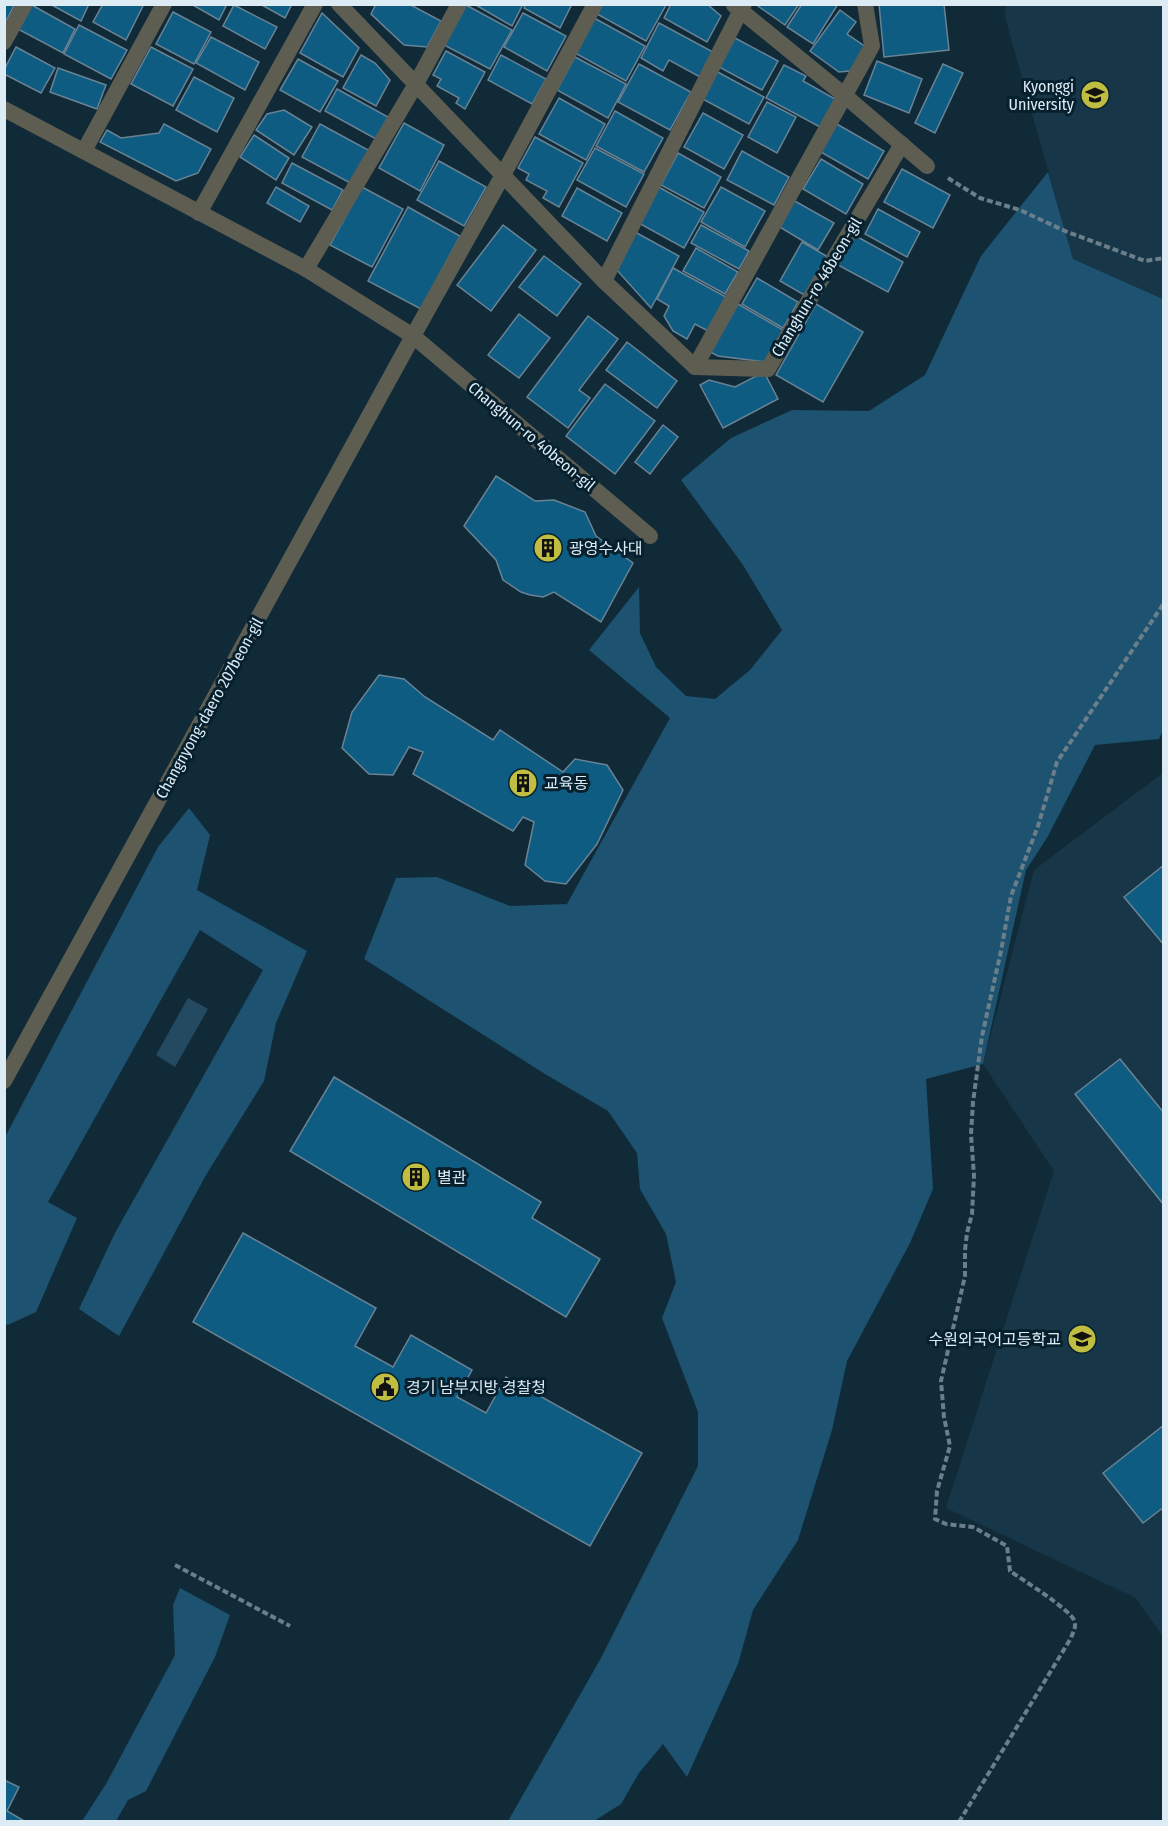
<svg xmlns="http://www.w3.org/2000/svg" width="1168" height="1826" font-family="'Fira Sans Condensed','Noto Sans KR',sans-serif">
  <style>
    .built { fill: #173749 }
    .green { fill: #244a61 }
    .forest { fill: #1d5270 }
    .building { fill: #0e5c82; stroke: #698395; stroke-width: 1.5 }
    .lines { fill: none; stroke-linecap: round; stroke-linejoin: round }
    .path { stroke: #6b7f8b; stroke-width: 4; stroke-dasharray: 6 3; stroke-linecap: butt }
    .minor { stroke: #5d5d52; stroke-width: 16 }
    .labels { text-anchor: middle; stroke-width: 6; stroke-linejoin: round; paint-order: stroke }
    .poi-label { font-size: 16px; fill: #ddebf5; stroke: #07202e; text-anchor: start }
    .street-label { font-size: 16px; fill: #ddebf5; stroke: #07202e }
  </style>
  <rect width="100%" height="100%" fill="#112a38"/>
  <g class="built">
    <path d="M1006,5H1163V299L1073,259L1005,17Z"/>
    <path d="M1163,773V1637L1136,1598L946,1508L1054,1171L983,1064L1034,870Z"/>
  </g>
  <path class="green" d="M188,998L208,1009L175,1067L156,1055Z"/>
  <g class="forest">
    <path d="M1048,172L1073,259L1163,299V730L1159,739L1095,745L1047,838L1026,870L983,1064L926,1079L933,1189L910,1243L847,1361L832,1430L798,1540L753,1610L738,1664L687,1777L663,1744L639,1773L621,1804L594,1821H508L601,1658L698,1466V1412L662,1318L676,1282L666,1234L640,1189L637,1153L608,1111L545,1074L364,959L396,878L437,877L510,906L567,904L670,718L589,650L639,587L640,633L656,667L686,696L715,699L750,670L782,630L743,565L681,480L731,438L792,410L869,411L925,375L981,256Z"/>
    <path d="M189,808L210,835L197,890L307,951L276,1023L264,1081L206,1175L119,1336L79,1309L115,1233L263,970L200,930L48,1202L77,1218L36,1312L10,1324L5,1325V1137L158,847Z"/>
    <path d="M180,1588L230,1615L215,1657L146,1791L128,1800L116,1821H82L106,1784L175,1655L173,1605Z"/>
  </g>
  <g class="building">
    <path d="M4,4H15L5,23L4,22Z"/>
    <path d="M30,4L75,29L63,53L16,28Z"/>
    <path d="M50,4H89L81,21Z"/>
    <path d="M103,4H144L126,40L93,22Z"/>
    <path d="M191,4H227L219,20Z"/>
    <path d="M260,4H292L285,18Z"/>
    <path d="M376,4H409L441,21L427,47L404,45L371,14Z"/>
    <path d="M474,4H523L512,26Z"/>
    <path d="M526,4H572L560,28L524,8Z"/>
    <path d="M602,4L666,5L646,41L597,14Z"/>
    <path d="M671,4H707L721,16L707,42L664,18Z"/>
    <path d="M755,4H799L785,25Z"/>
    <path d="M802,4H838L813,44L787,27Z"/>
    <path d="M879,4H944L949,50L884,57Z"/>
    <path d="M234,5L277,27L265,49L223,26Z"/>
    <path d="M466,5L512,30L490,69L444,45Z"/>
    <path d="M840,10L856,22L847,34L866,47L850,71L839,72L810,51Z"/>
    <path d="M173,12L211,32L194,64L156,44Z"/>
    <path d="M322,13L359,48L343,77L300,53Z"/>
    <path d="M523,13L566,36L547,71L504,47Z"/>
    <path d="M594,18L645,46L626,81L575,53Z"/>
    <path d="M659,23L713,52L700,77L669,60L663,71L641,58Z"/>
    <path d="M79,25L127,50L111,79L64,54Z"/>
    <path d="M211,37L259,62L245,90L196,63Z"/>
    <path d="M735,38L778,61L762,90L719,67Z"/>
    <path d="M16,47L55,68L41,93L4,74V70Z"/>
    <path d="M151,47L193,69L173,106L131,84Z"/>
    <path d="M446,51L485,72L465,109L456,103L459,98L437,86L441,79L433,75Z"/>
    <path d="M361,55L375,63L390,80L376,106L343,88Z"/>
    <path d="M501,55L546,79L532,104L488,80Z"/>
    <path d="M575,57L626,84L608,118L557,90Z"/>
    <path d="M298,59L338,81L320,112L280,90Z"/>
    <path d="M877,61L922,79L909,113L864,95Z"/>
    <path d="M639,64L691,92L670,130L618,102Z"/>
    <path d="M943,64L963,73L935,133L915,123Z"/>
    <path d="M784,65L806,76L803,81L835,99L820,127L766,98Z"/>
    <path d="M58,68L106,85L97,109L50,92Z"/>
    <path d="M714,70L764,97L749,124L699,97Z"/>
    <path d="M194,77L234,98L217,132L176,110Z"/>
    <path d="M337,89L388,117L376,139L325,111Z"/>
    <path d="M559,98L605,124L586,160L539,134Z"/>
    <path d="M767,102L796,117L777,153L748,137Z"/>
    <path d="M284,110L312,127L294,155L256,130L267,114Z"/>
    <path d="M615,111L663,138L644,172L596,146Z"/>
    <path d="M703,113L743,135L724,169L684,147Z"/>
    <path d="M404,123L444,145L420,191L379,168Z"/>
    <path d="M835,123L884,151L868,179L819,151Z"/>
    <path d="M164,124L211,149L198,173L176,181L100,142L107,130L121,138L159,133Z"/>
    <path d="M320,124L370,151L352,184L302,157Z"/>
    <path d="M254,135L289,158L276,180L240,157Z"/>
    <path d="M535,137L583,163L559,207L543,198L547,191L526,180L529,174L518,168Z"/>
    <path d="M595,148L644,174L626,207L577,180Z"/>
    <path d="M742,151L789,177L774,205L727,180Z"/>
    <path d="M678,153L721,177L704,208L661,185Z"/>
    <path d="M821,159L863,184L846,214L803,189Z"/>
    <path d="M439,161L486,187L464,226L417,200Z"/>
    <path d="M292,163L343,190L332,210L282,183Z"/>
    <path d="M902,169L950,195L933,228L884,202Z"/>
    <path d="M655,185L704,212L684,248L635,221Z"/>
    <path d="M276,187L309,206L300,222L267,203Z"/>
    <path d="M362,187L403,209L372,267L330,245Z"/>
    <path d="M721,187L765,211L745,247L701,222Z"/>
    <path d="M577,188L622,213L607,241L562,216Z"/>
    <path d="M793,200L834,223L818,250L778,226Z"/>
    <path d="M408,207L460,236L421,309L368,281Z"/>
    <path d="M878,209L920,232L907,257L865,234Z"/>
    <path d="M503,225L536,250L491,311L457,285Z"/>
    <path d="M701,225L749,251L739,269L691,243Z"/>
    <path d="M635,232L679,256L651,308L615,268Z"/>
    <path d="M854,235L903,262L888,292L838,265Z"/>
    <path d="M802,242L828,257L806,296L780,281Z"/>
    <path d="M696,248L738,272L725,294L683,271Z"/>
    <path d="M544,256L581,284L557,316L519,287Z"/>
    <path d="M673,268L726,297L708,331L695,324L687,339L673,331L664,316L669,306L657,299Z"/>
    <path d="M757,278L798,302L783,328L742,304Z"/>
    <path d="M738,304L783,330L765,362L718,356L710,352Z"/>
    <path d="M816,304L863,332L823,402L776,375Z"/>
    <path d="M519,314L550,338L519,378L488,355Z"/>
    <path d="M588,316L618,339L579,390L590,398L568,428L527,397Z"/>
    <path d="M627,342L677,381L657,408L606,370Z"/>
    <path d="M764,372L778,399L723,428L700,385L709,380L735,387Z"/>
    <path d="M605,384L655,421L615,474L566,436Z"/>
    <path d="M663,425L678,437L650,474L635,462Z"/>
    <path d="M496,476L535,501L554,500L585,512L596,536L633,563L601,622L554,592L543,597L530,595L521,592L503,580L496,560L464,526Z"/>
    <path d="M379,675L404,679L425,697L493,740L500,730L563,772L575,759L607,765L623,790L597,844L566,884L545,881L525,865L534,822L523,817L513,831L413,774L423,752L409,747L393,775L369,774L342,748L352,712Z"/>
    <path d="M1164,865V945L1124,897Z"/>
    <path d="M1120,1059L1164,1113V1205L1075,1094Z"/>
    <path d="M334,1077L541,1202L532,1218L600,1259L566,1317L290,1151Z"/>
    <path d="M243,1233L376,1308L355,1346L393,1367L411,1335L472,1370L457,1397L486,1413L506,1377L642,1453L590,1546L193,1322Z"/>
    <path d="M1164,1425V1507L1143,1523L1103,1473Z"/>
    <path d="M4,1780L19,1787L7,1811L26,1822H4Z"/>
  </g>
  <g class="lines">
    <g class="path">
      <path d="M948,178L980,198L1020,210L1065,231L1145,261L1164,258"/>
      <path d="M175,1565L290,1626"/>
      <path d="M959,1822L1071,1638C1073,1632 1077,1627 1074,1620C1069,1609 1023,1580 1010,1571L1007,1546L973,1527L946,1524L935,1519L937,1491L950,1446L944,1417L941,1381L965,1276V1250L967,1233L972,1214L974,1176L971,1134L973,1102L982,1036L1001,951L1011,896L1038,826L1057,762L1164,603"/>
    </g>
    <g class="minor">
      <path d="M339,4L604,281L695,367L768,369L902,144"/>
      <path d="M734,5L844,95L927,166"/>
      <path d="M4,42L25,4"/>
      <path d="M4,109L306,269L413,336L650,536"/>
      <path d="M84,151L164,4"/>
      <path d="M199,213L315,4"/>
      <path d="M306,269L416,84L459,4"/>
      <path d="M604,281L744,4"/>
      <path d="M695,367L872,46L865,4"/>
      <path d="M4,1081L413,336L503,175L595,4"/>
    </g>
  </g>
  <defs>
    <g id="university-disc" transform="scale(1.5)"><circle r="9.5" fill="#bfbe42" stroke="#07202e"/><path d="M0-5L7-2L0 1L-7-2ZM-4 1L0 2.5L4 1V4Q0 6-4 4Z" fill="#111"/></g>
    <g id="building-disc" transform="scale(1.5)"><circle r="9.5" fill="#bfbe42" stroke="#07202e"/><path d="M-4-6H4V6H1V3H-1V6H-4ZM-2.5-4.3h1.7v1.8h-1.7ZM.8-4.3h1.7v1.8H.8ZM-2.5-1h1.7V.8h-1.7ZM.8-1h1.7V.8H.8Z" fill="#111"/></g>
    <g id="school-disc" transform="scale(1.5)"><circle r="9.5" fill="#bfbe42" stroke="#07202e"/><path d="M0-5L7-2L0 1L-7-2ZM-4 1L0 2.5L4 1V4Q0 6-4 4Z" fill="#111"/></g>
    <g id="civic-disc" transform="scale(1.5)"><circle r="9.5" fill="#bfbe42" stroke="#07202e"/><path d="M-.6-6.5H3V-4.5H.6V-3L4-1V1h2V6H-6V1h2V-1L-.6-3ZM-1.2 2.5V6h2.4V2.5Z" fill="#111"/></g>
  </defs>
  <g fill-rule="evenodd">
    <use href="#university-disc" x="1095" y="95"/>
    <use href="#building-disc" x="548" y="548"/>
    <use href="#building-disc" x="523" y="783"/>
    <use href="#building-disc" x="416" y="1177"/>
    <use href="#school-disc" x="1082" y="1339"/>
    <use href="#civic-disc" x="385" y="1387"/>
  </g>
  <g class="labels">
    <g class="poi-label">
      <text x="1074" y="92" text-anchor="end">Kyonggi<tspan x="1074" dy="18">University</tspan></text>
      <text x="569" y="554">광영수사대</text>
      <text x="544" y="789">교육동</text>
      <text x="437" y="1183">별관</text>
      <text x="1061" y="1345" text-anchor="end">수원외국어고등학교</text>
      <text x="406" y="1393">경기 남부지방 경찰청</text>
    </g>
    <g class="street-label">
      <text transform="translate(816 287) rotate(-59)" y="6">Changhun-ro 46beon-gil</text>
      <text transform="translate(532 436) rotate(40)" y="6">Changhun-ro 40beon-gil</text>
      <text transform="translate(209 708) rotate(-61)" y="6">Changnyong-daero 207beon-gil</text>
    </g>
  </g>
  <rect width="1168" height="1826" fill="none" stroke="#ddebf5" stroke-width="12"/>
</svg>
